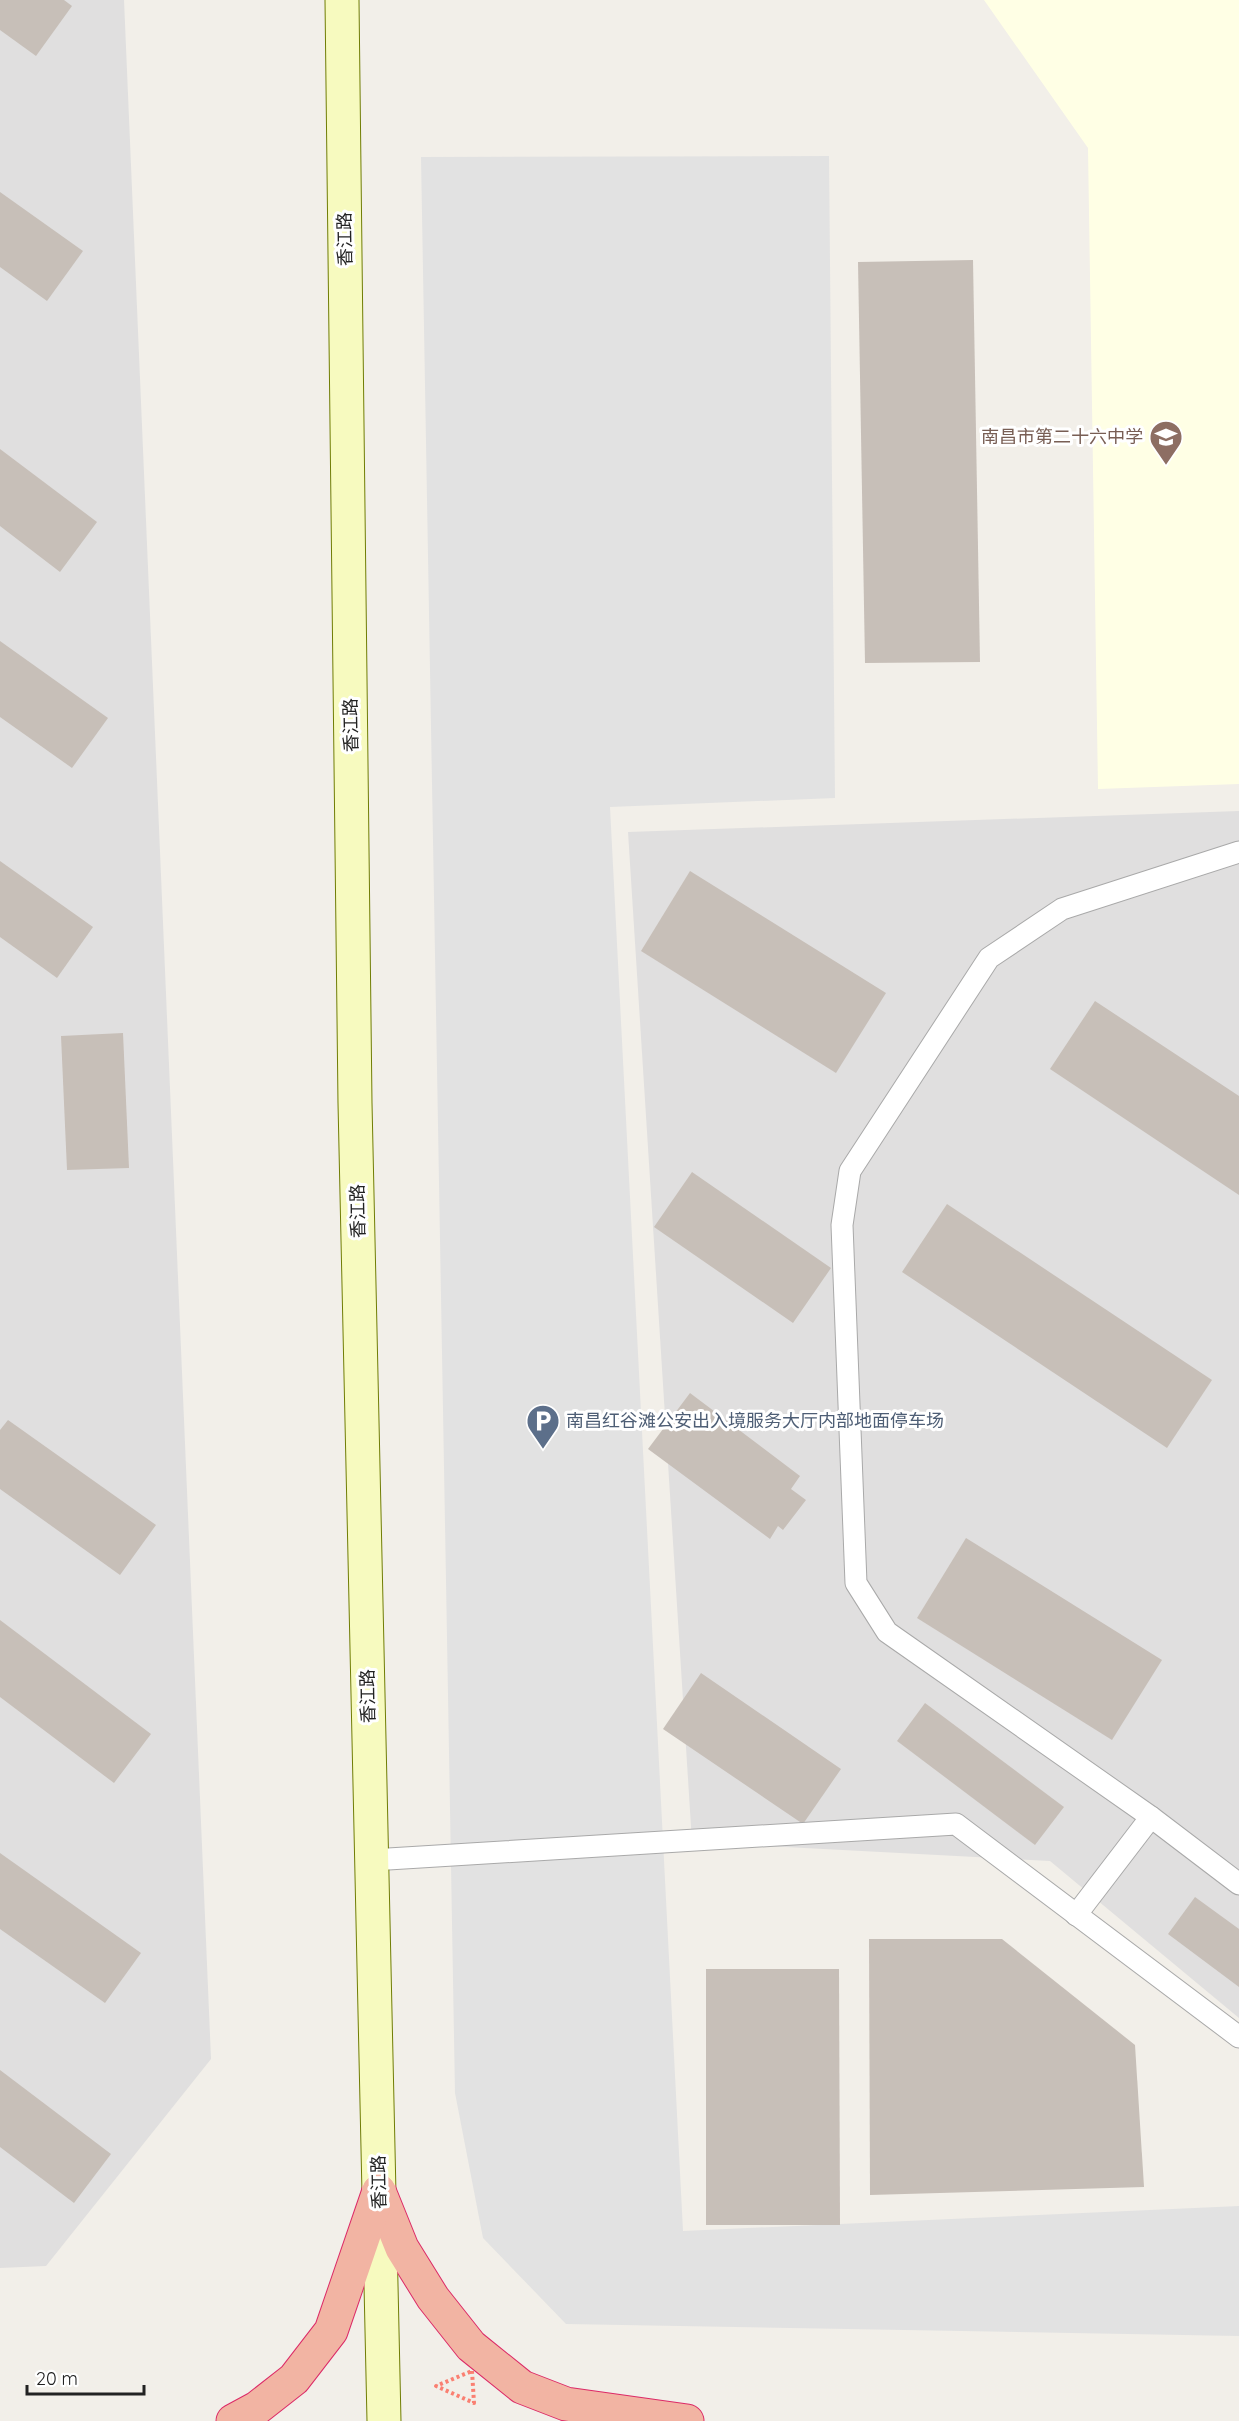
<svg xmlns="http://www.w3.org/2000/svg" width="1239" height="2421" font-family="Quicksand,'Noto Sans SC',sans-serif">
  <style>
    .residential { fill: #e0dfdf }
    .education { fill: #ffffe5 }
    .parking { fill: #e2e2e2 }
    .building { fill: #c7bfb8 }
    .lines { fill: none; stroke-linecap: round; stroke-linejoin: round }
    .service-casing { stroke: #a9a9a9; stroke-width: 23 }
    .secondary-casing { stroke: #707d05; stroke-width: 35 }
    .trunk-casing { stroke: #dc2a67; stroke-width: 35 }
    .path { stroke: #fa8072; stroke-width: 4; stroke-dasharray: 3 3; stroke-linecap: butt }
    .service { stroke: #fff; stroke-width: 21 }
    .secondary { stroke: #f7fabf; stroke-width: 33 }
    .trunk { stroke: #f2b4a3; stroke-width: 33 }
    .labels { text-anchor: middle; stroke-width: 6; stroke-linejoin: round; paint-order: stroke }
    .street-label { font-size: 18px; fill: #222; stroke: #fff }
    .education-label { font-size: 18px; fill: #785e54; stroke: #fff; text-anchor: end }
    .service-label { font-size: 18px; fill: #4e5e75; stroke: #fff; text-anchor: start }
  </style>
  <rect width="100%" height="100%" fill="#f2efe9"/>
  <g class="residential">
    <path d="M0,0H124L211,2059L46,2266L0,2268Z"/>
    <path d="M1239,811V2018L1050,1861L692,1842L628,832Z"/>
  </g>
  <path class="education" d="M984,0H1239V784L1098,789L1088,148Z"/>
  <path class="parking" d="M829,156L835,798L610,807L683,2231L1239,2206V2336L566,2324L483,2238L455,2093L421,157Z"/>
  <g class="building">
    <path d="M0,0H64L72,6L36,56L0,30Z"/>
    <path d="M0,192L83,251L47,301L0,267Z"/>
    <path d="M973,260L980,662L865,663L858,262Z"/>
    <path d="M0,449L97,522L60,572L0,526Z"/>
    <path d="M0,641L108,718L72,768L0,717Z"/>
    <path d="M0,861L93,927L57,978L0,937Z"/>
    <path d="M690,871L886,993L836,1073L641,951Z"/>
    <path d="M1095,1001L1239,1096V1195L1050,1069Z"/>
    <path d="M123,1033L129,1168L67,1170L61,1036Z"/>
    <path d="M692,1172L831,1268L793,1323L654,1227Z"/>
    <path d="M947,1204L1212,1380L1167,1448L902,1272Z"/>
    <path d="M690,1393L800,1476L791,1489L806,1500L783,1530L778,1526L770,1539L648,1449Z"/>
    <path d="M8,1420L156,1525L120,1575L0,1489V1430Z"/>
    <path d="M966,1538L1162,1660L1112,1740L917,1618Z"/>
    <path d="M0,1620L151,1734L114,1783L0,1697Z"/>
    <path d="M701,1673L841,1769L803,1824L663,1729Z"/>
    <path d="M925,1703L1064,1807L1035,1845L897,1741Z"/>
    <path d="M0,1853L141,1953L105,2003L0,1929Z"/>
    <path d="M1195,1897L1239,1929V1987L1168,1934Z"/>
    <path d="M869,1939H1002L1135,2045L1144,2187L870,2195Z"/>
    <path d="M706,1969H839L840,2225H706Z"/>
    <path d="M0,2070L111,2154L74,2203L0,2147Z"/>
  </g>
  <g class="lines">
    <g class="service-casing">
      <g id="service">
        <path d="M1239,852L1062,909L989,958L850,1171L842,1225L856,1583L887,1632L1151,1817L1239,1884"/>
        <path d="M372,1860L956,1824L1239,2037"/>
        <path d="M1076,1915L1151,1817"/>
      </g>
    </g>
    <g class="secondary-casing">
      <path id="secondary" d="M342,0L355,1103L384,2421"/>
    </g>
    <g class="trunk-casing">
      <g id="trunk">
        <path d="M379,2191L402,2248L433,2298L471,2346L522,2387L566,2404L687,2421"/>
        <path d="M233,2421L257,2408L294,2379L331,2331L379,2191"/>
      </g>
    </g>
    <path class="path" d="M472,2371L474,2403L436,2386Z"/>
    <use href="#service" class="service"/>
    <use href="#secondary" class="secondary"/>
    <use href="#trunk" class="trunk"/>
  </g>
  <defs>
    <g id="school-pin" transform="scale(1.725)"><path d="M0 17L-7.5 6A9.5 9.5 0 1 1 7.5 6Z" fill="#8d6e63" stroke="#fff"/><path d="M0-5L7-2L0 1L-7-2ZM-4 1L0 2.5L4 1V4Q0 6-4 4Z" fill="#fff"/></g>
    <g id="parking-pin" transform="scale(1.725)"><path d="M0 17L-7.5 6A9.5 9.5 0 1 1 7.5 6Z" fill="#5c6f8a" stroke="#fff"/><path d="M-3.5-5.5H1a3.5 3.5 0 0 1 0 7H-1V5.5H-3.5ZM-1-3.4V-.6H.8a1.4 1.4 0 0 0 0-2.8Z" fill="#fff"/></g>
  </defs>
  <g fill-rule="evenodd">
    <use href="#school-pin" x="1166" y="437"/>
    <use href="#parking-pin" x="543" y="1421"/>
  </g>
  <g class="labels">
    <g class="street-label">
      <text transform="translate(345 239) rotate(-91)" y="6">香江路</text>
      <text transform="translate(351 725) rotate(-91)" y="6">香江路</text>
      <text transform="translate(358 1211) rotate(-91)" y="6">香江路</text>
      <text transform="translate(368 1696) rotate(-91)" y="6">香江路</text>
      <text transform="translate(379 2182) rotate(-91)" y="6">香江路</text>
    </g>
    <g class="education-label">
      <text x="1143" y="443">南昌市第二十六中学</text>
    </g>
    <g class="service-label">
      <text x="566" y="1427">南昌红谷滩公安出入境服务大厅内部地面停车场</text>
    </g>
  </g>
  <path d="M27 2385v9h117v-9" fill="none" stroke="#222222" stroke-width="3"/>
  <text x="36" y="2385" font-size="18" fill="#222222" stroke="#ffffff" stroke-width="4.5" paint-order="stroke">20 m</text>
</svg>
